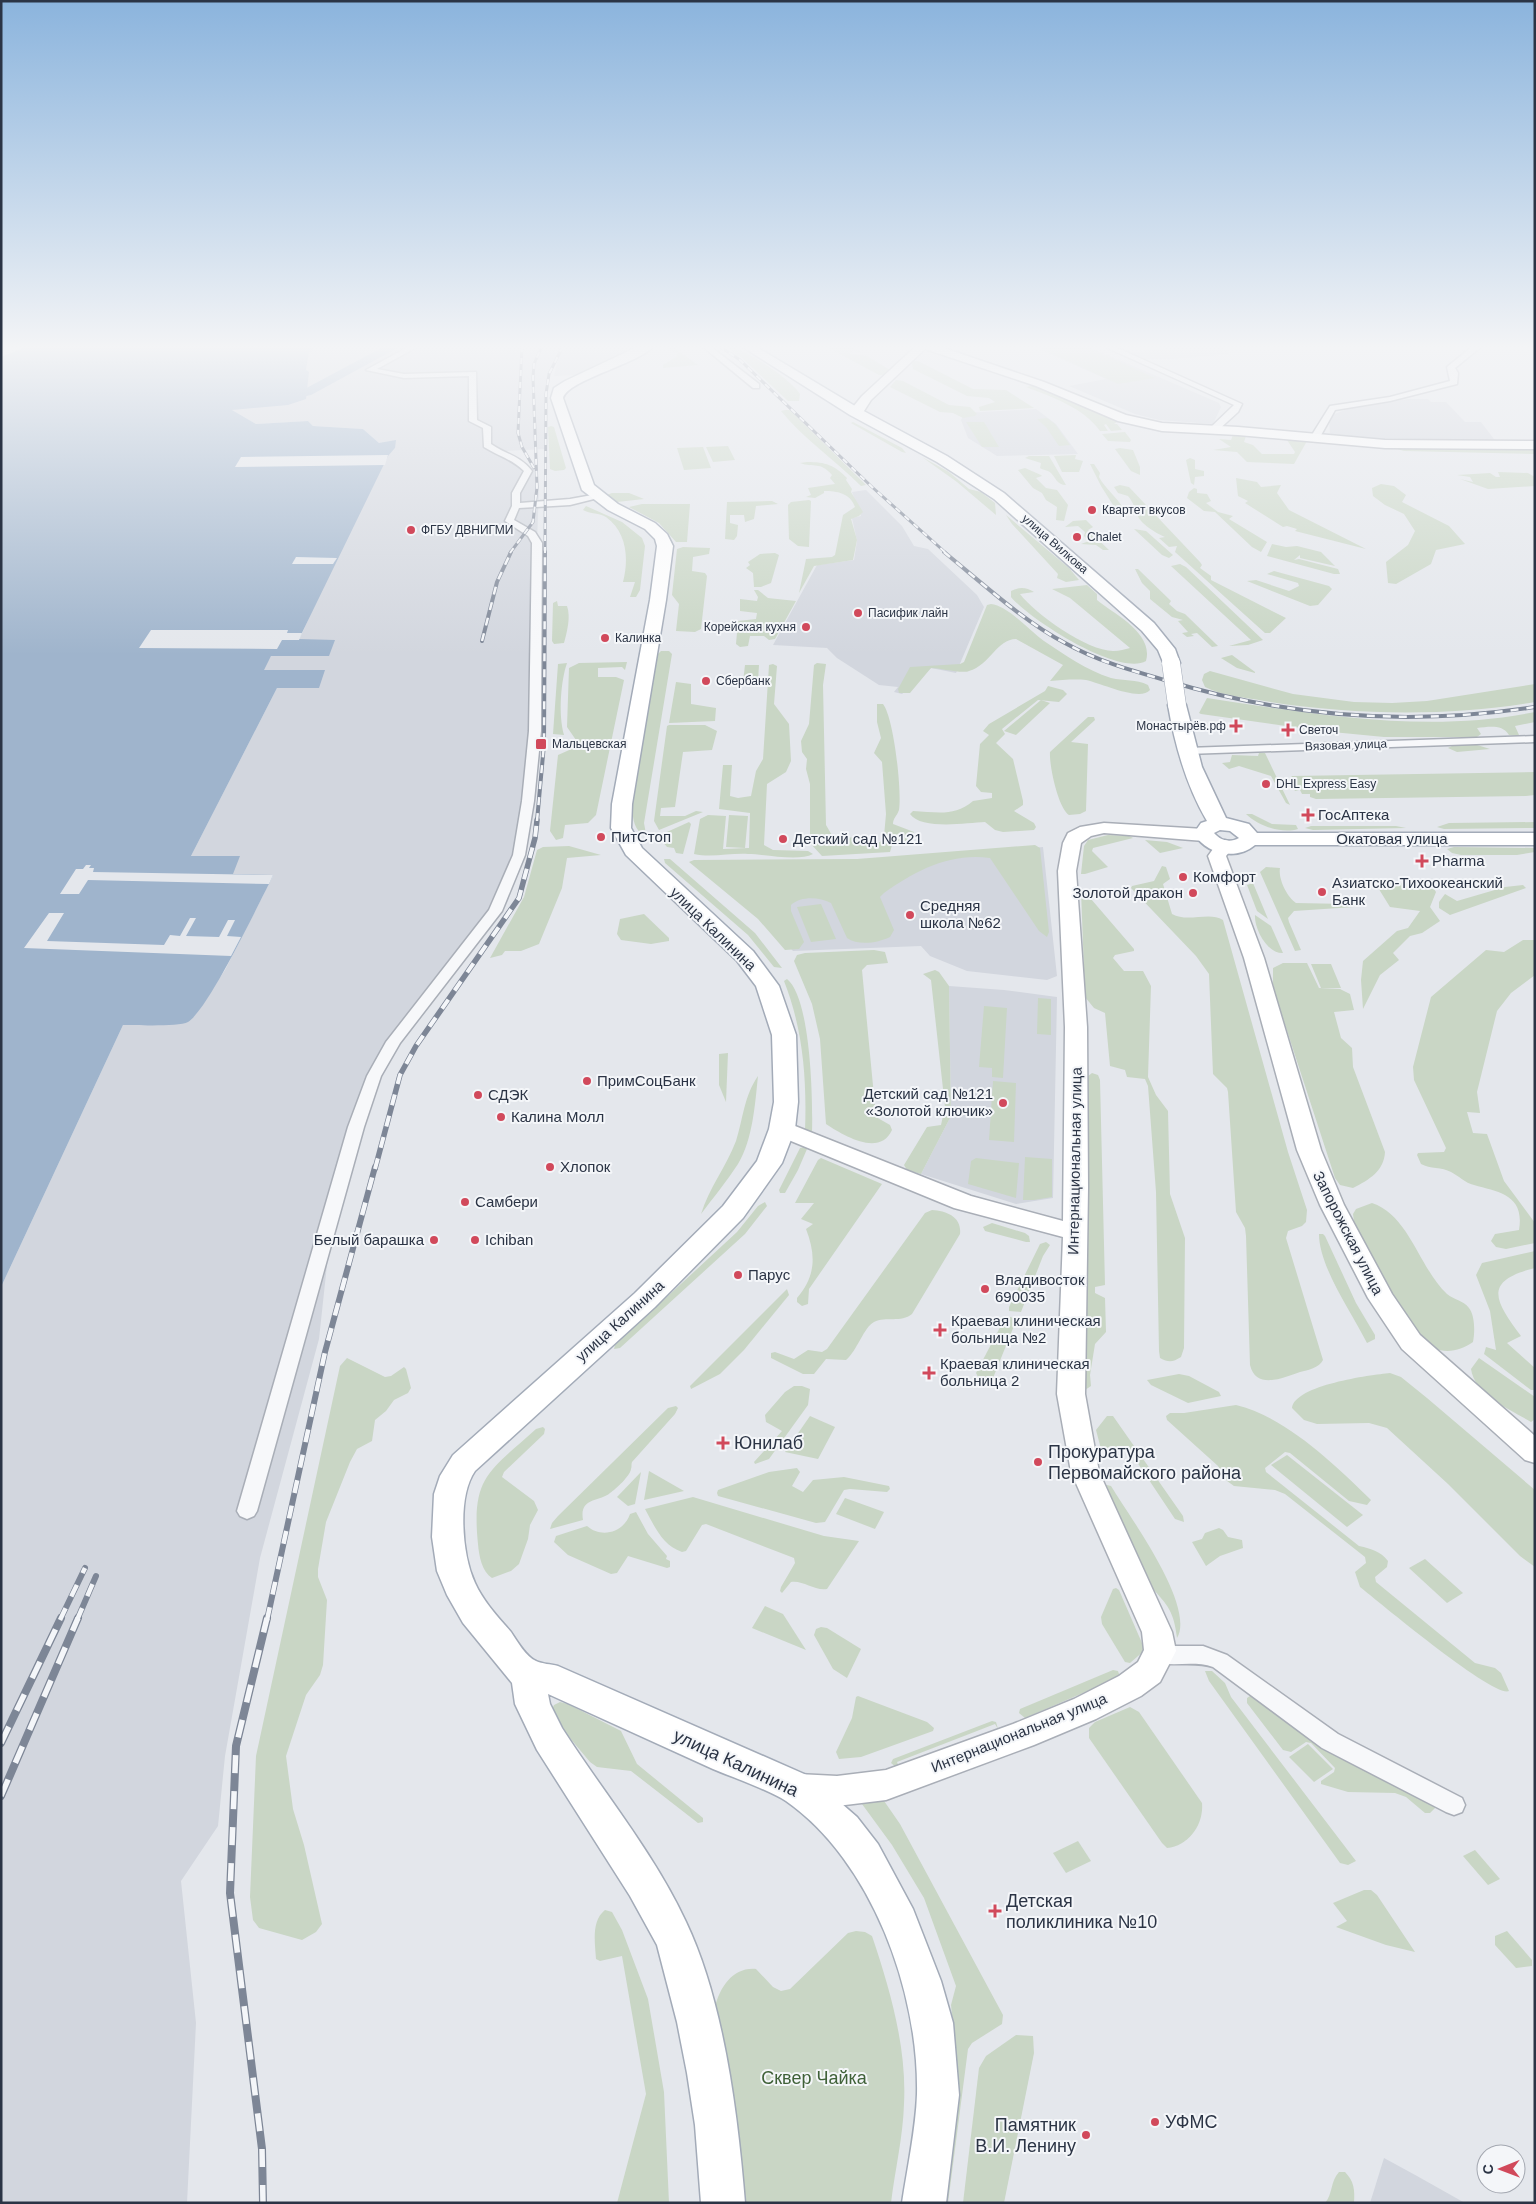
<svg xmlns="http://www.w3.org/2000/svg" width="1536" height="2204" font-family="Helvetica,sans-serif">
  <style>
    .built { fill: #d2d6de }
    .green { fill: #c9d6c5 }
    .water { fill: #9fb4cc }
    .pier { fill: #e4e7ec }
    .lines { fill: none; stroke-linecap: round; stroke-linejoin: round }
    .river { fill: #9fb4cc; fill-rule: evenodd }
    .minor-casing { stroke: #a9aeb7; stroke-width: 3 }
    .secondary-casing { stroke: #a9aeb7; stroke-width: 3 }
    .primary-casing { stroke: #a3abb8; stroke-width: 3 }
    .minor { fill: #f7f8fa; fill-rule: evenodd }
    .secondary { fill: #fff; fill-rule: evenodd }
    .primary { fill: #fff; fill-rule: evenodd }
    .rail-far4-casing { stroke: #7d8696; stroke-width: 3 }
    .rail-far3-casing { stroke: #7d8696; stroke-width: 4 }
    .rail-far2-casing { stroke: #7d8696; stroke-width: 5.5 }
    .rail-far1-casing { stroke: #7d8696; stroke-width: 6 }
    .rail-casing { stroke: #7d8696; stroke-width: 8 }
    .rail-far4 { stroke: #f4f6f9; stroke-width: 2; stroke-dasharray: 6; stroke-linecap: butt }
    .rail-far3 { stroke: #f4f6f9; stroke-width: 2.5; stroke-dasharray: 8; stroke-linecap: butt }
    .rail-far2 { stroke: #f4f6f9; stroke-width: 4; stroke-dasharray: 11; stroke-linecap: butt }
    .rail-far1 { stroke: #f4f6f9; stroke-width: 4.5; stroke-dasharray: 13; stroke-linecap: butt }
    .rail { stroke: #f4f6f9; stroke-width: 5.5; stroke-dasharray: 18; stroke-linecap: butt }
    .primary-bridge-casing { stroke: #a3abb8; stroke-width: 19; stroke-linecap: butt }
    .primary-bridge { stroke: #fff; stroke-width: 18 }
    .poi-dot { fill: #d1495b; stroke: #f4f6f9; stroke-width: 2 }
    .labels { text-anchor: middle; stroke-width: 4; stroke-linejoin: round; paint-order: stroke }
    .far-poi-label { font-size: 12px; fill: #2b3445; stroke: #f4f6f9; text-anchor: start }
    .far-street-label { font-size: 12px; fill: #2b3445; stroke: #f4f6f9 }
    .poi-label { font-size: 15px; fill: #2b3445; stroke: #f4f6f9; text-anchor: start }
    .street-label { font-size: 15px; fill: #2b3445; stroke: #f4f6f9 }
    .near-poi-label { font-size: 18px; fill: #2b3445; stroke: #f4f6f9; text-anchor: start }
    .near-street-label { font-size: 18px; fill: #2b3445; stroke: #f4f6f9 }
    .near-park-label { font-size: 18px; fill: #3f6138; stroke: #f4f6f9 }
  </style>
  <rect width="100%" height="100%" fill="#e4e7ec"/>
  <g class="built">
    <path d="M312,346H563L549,374L546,394V449L504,451L518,457L537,472L539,488L530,731L518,845L490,911L385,1042L358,1099L338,1163L319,1339L260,1558L225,1756L218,1826L181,1881L196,2023L187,2203H1V1287L123,1025L187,1022L196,1014L225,970L273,876L232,874L239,856H191L277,688L324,670H263L271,656L299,640L333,565L388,455L395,448L379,443L363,429L313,426L308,421L256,424L232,410L246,407L306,370L309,351L313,350Z"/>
    <path d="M565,346H635L577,375L554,376L558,359Z"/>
    <path d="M1054,346H1087L1219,403L1221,407L1213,424L1159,420L1135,414L1069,386L1106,379L1039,349Z"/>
    <path d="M1185,346H1220L1229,350V354L1174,359H1139L1128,353Z"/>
    <path d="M1408,399H1428L1431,402H1446L1465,422H1481L1497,443L1371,440L1330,436L1329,417L1332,415L1355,406Z"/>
    <path d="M1036,409L1056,424L1078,454L997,456L968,438L961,420L965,413Z"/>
    <path d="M866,490L902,526L914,546L928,549L977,595L984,607L956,673L931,668L902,694L894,692L898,687L879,685L837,658L827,648L773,645L817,565L854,560L857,541L852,518L861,516L852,492Z"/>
    <path d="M1043,847L1057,976L1047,980L967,971L930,956L921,946L793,951L772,927L801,862L862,863Z"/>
    <path d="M949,986L1004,990L1057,997L1053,1198L1016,1204L921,1174L951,1116Z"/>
    <path d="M1384,2158L1417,2176L1465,2203H1370Z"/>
  </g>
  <g class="green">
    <path d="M661,346H672L698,365L663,368V365L676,357L678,353L666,350L669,349Z"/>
    <path d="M725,346C742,346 791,379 800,394L799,401H788L742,358Z"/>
    <path d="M825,346L837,348L849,346L863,353L854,351L846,353L867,356L890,370L885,375H879Z"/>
    <path d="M1057,346H1085L1155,378L1118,384L1042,349Z"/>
    <path d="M914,361H918L973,389L1006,390L1034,408L980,411L979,407L995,402L989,398L967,396L913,369L912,364Z"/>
    <path d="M896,380L903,381L949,405L970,407L977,414L975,416L963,418L953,413L940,412L890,387Z"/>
    <path d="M1036,385L1112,416L1117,422L1114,424H1117L1122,430L1111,431L1106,424L1104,425L1108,431H1100C1084,408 1052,397 1026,387Z"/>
    <path d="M785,410H790L866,485L861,486C835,460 804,439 781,411Z"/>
    <path d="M1047,418L1055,424L1070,445L1059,446L1046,427L1037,419Z"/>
    <path d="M853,422L902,448L906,453L902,452L851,423Z"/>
    <path d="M966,422H984L999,447H982Z"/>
    <path d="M551,426L554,427L566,468L564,470L555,471L550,469L548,427Z"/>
    <path d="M1125,432L1131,440L1130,442L1108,441L1102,434Z"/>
    <path d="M1233,435L1246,436L1244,442L1253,445L1262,454H1294L1295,452L1287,440L1307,441L1294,464L1247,462L1237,452L1213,450L1231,447L1219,439L1231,440Z"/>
    <path d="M728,446L735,460L713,462L706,447Z"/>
    <path d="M703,447L711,468L684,470L677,448Z"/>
    <path d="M1399,447L1535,449V454L1404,451L1397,449Z"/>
    <path d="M1120,448L1133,450L1140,467V475L1131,471L1115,449Z"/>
    <path d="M1076,455L1075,459L1083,461L1079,472H1062L1054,456Z"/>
    <path d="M1029,456H1049L1066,485C1057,485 1056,478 1051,473C1048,470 1043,470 1040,468L1041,463L1025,458Z"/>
    <path d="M922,457L949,472L969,489L981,492L995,503L996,515L957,482Z"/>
    <path d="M1190,458L1195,460V469L1204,471V476L1195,477L1194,485L1191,483L1186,460Z"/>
    <path d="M807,462C826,462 834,465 847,478L846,480L852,489L851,492L863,512L859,516L851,519L857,540L853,560L814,566L799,593L806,559L832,557L835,555L843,515L855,507C850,493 837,491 824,491V493L815,498L806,497L811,495L808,488L835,484L830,478L832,475C820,461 814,468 800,463Z"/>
    <path d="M1090,464H1094L1100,473L1099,477C1106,490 1122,501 1127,516H1120L1101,486Z"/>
    <path d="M1025,468L1041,475L1042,476L1036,478L1046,488L1057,490L1068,505L1064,521L1056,520L1057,507L1046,500L1042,493L1033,488L1018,470Z"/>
    <path d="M1498,472L1528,473L1535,477V486L1488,489L1460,479L1473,482L1470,477L1457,475L1490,473L1496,477H1500Z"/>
    <path d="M1236,478L1257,482L1261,487L1281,485L1277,493L1289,510L1366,549L1295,531L1297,529L1287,526L1283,527L1245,503L1248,501L1238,496Z"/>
    <path d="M1381,484L1394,486L1406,495L1402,502L1449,526L1465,544L1436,550L1431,564L1396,584L1388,583L1386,562L1408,545L1415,531L1404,514L1385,505L1373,496L1372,488Z"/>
    <path d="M1120,485L1129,487L1200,562L1202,565L1200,568L1211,576V580L1286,618L1270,633H1265L1175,552L1177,546L1169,547L1159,538L1165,537C1156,533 1140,524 1137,514C1134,506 1133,502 1128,496L1118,493L1114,487Z"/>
    <path d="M1194,488L1197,489V493L1207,494L1211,501L1206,503L1218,512L1233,516L1229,519L1267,542L1261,552L1252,547L1215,512L1204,511L1187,498L1189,492Z"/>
    <path d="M612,493H629L644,499L617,502L604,496Z"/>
    <path d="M809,500L811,501L809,547L798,546L789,539L788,505L791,502Z"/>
    <path d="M772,501L778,504L756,506L754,519L745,522L744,515H730V523L738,525L737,536L734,540L725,539L727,502Z"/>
    <path d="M642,504H690L687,542H676L659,523L629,507Z"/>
    <path d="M586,506L622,522L642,538L645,546L640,590L636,597H630L635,582H623C629,559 627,532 606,517C600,513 590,514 583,510Z"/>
    <path d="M1006,515L1069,568L1079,580L1066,582L1057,578L1058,574L1012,524Z"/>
    <path d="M1086,520L1093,527L1088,530L1109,550H1103L1096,545L1081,544L1089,541L1084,536L1085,532L1078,526L1065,527L1073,521Z"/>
    <path d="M1134,529L1146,531L1173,555L1169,558L1162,555Z"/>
    <path d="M1272,544L1286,547L1297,546L1321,552L1335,566L1300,558V555L1294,560L1299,559L1338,569L1340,574H1334L1267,556Z"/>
    <path d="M683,547L710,548L709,554L693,557L692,571L705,573L707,576L701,629L695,632L676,631L679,604L672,595L677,549Z"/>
    <path d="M775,553L779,555L771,583L761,587H754L753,573L746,568L750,565L748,562L760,554Z"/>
    <path d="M1180,564L1186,567L1263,640L1248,645L1229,646L1251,640L1171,566Z"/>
    <path d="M1135,569H1138L1171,601L1169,604L1177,611L1185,614L1218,646L1212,647L1197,633L1191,634L1194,636L1187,637L1182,633L1188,632L1178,621L1183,620L1172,617L1150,599V591L1142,583Z"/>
    <path d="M1274,571L1329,586L1332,589L1318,605L1310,606L1247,581L1256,580L1289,591L1299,586L1298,583L1267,574Z"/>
    <path d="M1087,585L1097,594V600C1114,614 1154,633 1146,661C1119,677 1029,619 1011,597V591C1019,587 1026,587 1034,592L1020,594C1035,614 1089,652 1114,651C1119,651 1125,649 1130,648L1070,598L1052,589Z"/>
    <path d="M754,590H758L768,598L796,601L775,639L769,640L764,636H750L748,646L740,647L736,644L738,621L756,619L757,613L740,611V599L757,601L758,597Z"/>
    <path d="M557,601L558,606H567C571,617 567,632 564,643L554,644L552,641L553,603Z"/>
    <path d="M991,604C1007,605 1030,631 1044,641C1065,655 1086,670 1111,678C1124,681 1136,679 1148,685L1150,690C1140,702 1101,683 1086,680C1075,679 1061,680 1050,681L1063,665L1016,639C997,639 990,665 969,671C962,674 940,668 931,668L910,693H899L898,689L910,667L960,664L964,662L987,605Z"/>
    <path d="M661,651H669L672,654L644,823L646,834L644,835C632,829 632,813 633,801L658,654Z"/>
    <path d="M1232,655L1255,672V673L1237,668L1221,658Z"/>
    <path d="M627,662L625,670L622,667L598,668V677H616L624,680L596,815L588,823L565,825L563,838L556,840L550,831L558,755L576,747V740L567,727L569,668L579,663Z"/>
    <path d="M567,663C561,680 558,714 564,735L553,734L558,664Z"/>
    <path d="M817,663L826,664L823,685L826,825L833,837L837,838L863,837L867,842H880L884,836L886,814L882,762L874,753L881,738L877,722V704H883C894,718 902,792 899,810C897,816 893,818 893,824L914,832L907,842L892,845L890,852L822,856L810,843V784L806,769L807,759L802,752L801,741L809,724L814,665Z"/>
    <path d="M773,664L777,666L774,704L789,724L791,761L786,772L767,784L764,845L773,850L808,851L813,854C798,862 765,854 748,854C730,853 711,858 694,854L700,819L708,815L726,816L723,849L749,848L750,813L719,809L723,765H732L730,796L738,798L751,796L756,771L763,759L769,665Z"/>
    <path d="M745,665H759L758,682H743Z"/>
    <path d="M1210,671L1293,694L1354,702L1392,703L1427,701L1535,684V702C1446,717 1353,715 1264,701C1244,697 1223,696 1205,687L1202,680L1204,674Z"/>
    <path d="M676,682L691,684V704L716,708L715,721L669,723Z"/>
    <path d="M1048,686L1063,690L1067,694L1059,702L1038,700L1002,729L1005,734L996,743L1013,759L1023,801V805L1014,811L1034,823L1036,827L1034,830L1003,832L995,830L985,822C966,823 921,830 910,814L913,811C937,812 954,817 973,801L992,798V793L981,792L976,786L980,744L989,735L983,731L989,724L1045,691Z"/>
    <path d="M1207,698C1314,714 1427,734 1535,712V722L1515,726L1519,735L1517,736L1509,735C1502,724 1489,727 1477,728L1481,734L1477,737H1384L1322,731L1201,714L1199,713Z"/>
    <path d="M1041,700L1050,703L1016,735L1004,731Z"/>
    <path d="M1088,717H1094L1095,720L1071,742L1088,744L1086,811L1080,814L1069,815C1058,808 1049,765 1050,752Z"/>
    <path d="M669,725H705L717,731L712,750L683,752L675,807L661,808L660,816H685L696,811L703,812L659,830L654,821L667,726Z"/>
    <path d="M1474,744L1490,749L1457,752L1448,748L1454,745Z"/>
    <path d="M1259,753H1265L1290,805L1286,803L1271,776L1239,766L1229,769L1222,763L1230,762L1232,755L1258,756Z"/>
    <path d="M1535,772V795L1526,796L1316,799L1310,797V794H1302L1298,786L1299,790L1295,791L1289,780L1292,776Z"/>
    <path d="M1246,814H1252L1272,824L1296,825L1298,829C1282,834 1258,826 1246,814Z"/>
    <path d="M729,815L748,816L745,848L726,847Z"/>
    <path d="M689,822L691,824L683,854L676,853L674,848L667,847L658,836Z"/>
    <path d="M1535,822V828L1444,829L1437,827L1449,823Z"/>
    <path d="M1311,826H1396L1406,828L1313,830L1305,828Z"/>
    <path d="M1108,835L1129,836L1133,838L1093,848L1092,851L1108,867L1085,874H1081L1084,846L1088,840Z"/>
    <path d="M1145,840L1167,842L1183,848L1160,853Z"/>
    <path d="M1035,845L1040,848L1049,932L1047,937L1039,931L990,858C951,852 914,871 884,893L880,897L894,930L890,937C878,943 858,946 847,938L831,903C819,897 801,896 791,905V911L804,942L799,949L785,950L758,919L689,862L694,860L857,859Z"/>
    <path d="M569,846L601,855L567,858L562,888L539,944L521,951H505L502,955L490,958L524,897L537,850L543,847Z"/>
    <path d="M1454,847L1535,848V852L1517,855H1461L1452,853L1447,849Z"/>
    <path d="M664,859H670L755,933L782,968L774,967L748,935L665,863Z"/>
    <path d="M1162,866L1166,867L1170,879L1163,884L1172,914C1188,923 1209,911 1223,920L1288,1152L1307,1210L1306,1222L1302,1226L1288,1231L1286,1238L1323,1360C1319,1368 1308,1370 1300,1372C1283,1378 1256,1390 1250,1365L1246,1236L1245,1228L1236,1212L1228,1092L1227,1088L1213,1074L1209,974L1196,956L1131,888L1132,886L1154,881Z"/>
    <path d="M1266,867L1280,868C1278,879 1287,897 1296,903L1347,904L1354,907L1294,911L1288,918L1289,922L1301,950L1295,951L1260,872Z"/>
    <path d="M1383,882L1406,883L1434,889L1436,892L1430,907L1440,921L1422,933L1410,936L1393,953L1399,960L1380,975L1363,1009L1361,980L1363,961L1397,931L1408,928L1420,911L1390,907L1377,886Z"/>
    <path d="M1253,883L1268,919L1257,911L1247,885Z"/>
    <path d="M1523,885L1526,888L1450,915L1439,908V902L1445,894L1457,901L1505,887Z"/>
    <path d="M1081,891L1085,892L1134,949V951L1115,955L1113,958L1124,971H1143L1151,986L1148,1077L1156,1095L1168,1111L1170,1194L1185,1238L1184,1348L1181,1357C1173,1362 1169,1363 1160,1358L1159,1351L1156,1192L1148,1086L1145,1079L1127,1077L1125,1070L1110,1066L1105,1013L1094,1008L1085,997Z"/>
    <path d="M821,904L836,939L811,942L797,907Z"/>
    <path d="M644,914L669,938V941L651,944L621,940L617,934L620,919Z"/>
    <path d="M1255,915L1271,926L1283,953C1267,954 1254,928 1255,915Z"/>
    <path d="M1523,940H1535V975L1511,993L1497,1011L1477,1092L1480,1113L1467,1112L1473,1133L1487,1134L1504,1181L1535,1223V1243L1506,1249L1496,1247L1491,1241L1495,1234L1519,1230C1525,1195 1499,1192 1474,1185C1465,1183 1459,1176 1451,1172C1442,1167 1430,1169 1421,1164L1417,1155L1418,1153L1444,1152L1446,1148L1414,1080L1413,1067L1431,997L1486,950L1504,952Z"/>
    <path d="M874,950L885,952L888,963L867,965L862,970L876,1117L890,1125L892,1130C880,1157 844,1136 826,1124L820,1039L812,1004L794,961L797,955L805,953Z"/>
    <path d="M1283,963H1307L1319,988L1340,989L1350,994L1354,1010L1334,1012L1341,1038L1352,1048L1353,1067L1385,1152C1384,1171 1369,1180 1353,1188L1340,1185L1335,1178L1278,1003L1273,984V968Z"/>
    <path d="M1311,964H1331L1341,988H1321Z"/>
    <path d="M935,970L939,972L949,986L951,1116L921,1174L907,1170L904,1165L927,1127L941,1125L945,1107L931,980L923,974Z"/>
    <path d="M787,979C811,998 813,1101 812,1132L808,1133L805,1131C807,1079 803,1029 784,981Z"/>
    <path d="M1038,998L1051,999V1035L1037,1034Z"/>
    <path d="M984,1006L1007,1008L1003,1078L992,1077V1068L979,1067Z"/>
    <path d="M728,1053L726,1102L719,1085V1054Z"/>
    <path d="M1092,1073L1098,1075L1100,1080L1105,1285L1095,1287V1293L1105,1298L1106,1332L1095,1344L1090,1375L1091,1386L1085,1390L1082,1389L1087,1077Z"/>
    <path d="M758,1076C755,1104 753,1139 738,1164C727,1181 713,1198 701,1214C709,1188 726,1167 736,1141C743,1119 744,1096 758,1076Z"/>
    <path d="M993,1081L1016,1083L1014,1142L989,1140Z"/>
    <path d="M804,1147L807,1149L798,1170L785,1193H780L779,1190L800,1148Z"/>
    <path d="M1025,1157L1052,1159V1197L1034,1200H1023Z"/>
    <path d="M821,1158L882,1184L809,1289L808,1304L802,1306L797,1302V1298C816,1276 816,1255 806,1229L813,1224L801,1219L814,1203H795L818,1160Z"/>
    <path d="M976,1158L1019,1163L1016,1198L968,1184L971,1161Z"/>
    <path d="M765,1202L767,1206L745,1234L620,1348L614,1349L615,1345L737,1232L758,1206Z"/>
    <path d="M1372,1203C1410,1216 1419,1268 1447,1294C1454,1300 1463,1300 1469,1308C1475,1316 1475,1332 1473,1342C1461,1350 1448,1354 1433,1348C1412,1340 1367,1246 1354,1222L1353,1214L1356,1209Z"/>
    <path d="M932,1210C947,1211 962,1217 960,1234L912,1314C901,1323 886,1316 874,1322C864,1327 857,1351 846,1360L826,1359L814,1374H803L771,1358V1353L775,1352L794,1359L808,1350L822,1352L827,1349L925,1213Z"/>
    <path d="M992,1223L1025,1233L1029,1236L1030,1242H1026L985,1231L983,1227Z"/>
    <path d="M1319,1234H1323L1325,1236L1356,1303L1375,1335V1339L1367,1343C1352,1313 1319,1267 1319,1234Z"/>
    <path d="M1046,1242L1050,1245L1043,1256L1021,1312L1009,1311V1307L1040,1244Z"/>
    <path d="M1535,1251V1268C1482,1281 1495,1301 1521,1336L1507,1343L1535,1368V1390H1531L1484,1354L1486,1347L1496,1350L1490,1311L1476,1275L1482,1263Z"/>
    <path d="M787,1289L789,1295L744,1350L720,1374L691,1389L690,1386Z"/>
    <path d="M1006,1316L1014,1318L1016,1321L993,1378L988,1381L978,1377L976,1373Z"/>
    <path d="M347,1358L385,1377L391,1376L404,1367L406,1369L411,1388L408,1393L394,1400L386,1411L375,1420L372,1441L357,1449L350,1462L326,1522L318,1569V1577L327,1600L323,1665L320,1675L306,1695L286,1756L293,1809L304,1845L322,1924L316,1932L302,1940L259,1928L253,1920L250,1897L256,1756L340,1366Z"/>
    <path d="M1479,1358L1535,1397V1419L1531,1422C1510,1409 1475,1396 1471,1369Z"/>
    <path d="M1390,1373L1401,1377L1427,1398L1535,1490V1567L1520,1556L1448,1484L1387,1428L1369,1423L1317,1424L1304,1420L1292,1408C1295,1385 1370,1375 1390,1373Z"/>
    <path d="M1179,1374L1189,1376L1219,1392L1221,1396L1188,1403L1151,1385L1147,1380Z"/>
    <path d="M794,1386H802L810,1389L808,1405L769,1459L755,1464L754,1462L782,1431L766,1422L765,1415L785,1392Z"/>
    <path d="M1236,1405C1286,1417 1335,1465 1371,1500L1367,1505L1349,1501L1290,1453L1285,1452L1265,1468L1266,1472L1359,1546C1372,1549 1380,1551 1388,1561L1387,1567L1375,1577L1376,1582L1475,1663L1495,1668L1501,1673L1509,1691C1495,1699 1379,1602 1360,1587L1355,1572L1366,1563L1365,1557L1285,1494L1275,1490L1234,1486L1227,1481L1218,1466L1167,1420L1166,1416L1170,1413H1184Z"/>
    <path d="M676,1406L678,1408L675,1414L632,1462C631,1464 632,1467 631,1469C630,1476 616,1489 610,1493C600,1502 579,1497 583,1520L550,1529L552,1523L558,1516L668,1408Z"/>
    <path d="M810,1416L835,1427L818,1459L785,1452Z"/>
    <path d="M1107,1416H1113L1183,1516L1184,1522L1175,1519L1127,1447L1106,1451L1101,1449L1096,1430Z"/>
    <path d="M543,1427L545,1429L544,1434L504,1472L502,1477L534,1501L538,1510L530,1525L528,1539L519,1564L511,1571L492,1578C482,1572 479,1556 478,1544C471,1476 490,1471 536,1429Z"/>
    <path d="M1287,1455L1363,1515L1347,1527L1271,1465Z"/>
    <path d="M797,1468L800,1472L792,1486L803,1492L813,1480L844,1477L889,1486L890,1489L887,1492L850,1489L844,1490L825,1522L816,1523L718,1496L717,1493L718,1490L769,1472Z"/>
    <path d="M649,1471L684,1491L644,1500Z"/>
    <path d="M641,1472L635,1504L628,1506L617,1497Z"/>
    <path d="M1107,1485L1111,1486C1129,1516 1196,1606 1177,1638C1174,1612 1168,1605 1151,1587L1104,1486Z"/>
    <path d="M693,1497L824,1536L859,1541L827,1589C814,1591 803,1580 791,1582L782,1593L780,1591L781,1587L795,1563L794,1558L706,1524L702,1525L686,1551L682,1552C662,1545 655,1527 645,1509Z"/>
    <path d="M845,1498L884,1512L875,1529L836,1514Z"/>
    <path d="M636,1512L648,1534L667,1556L666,1559L670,1561V1567L667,1568L628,1556L617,1573L611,1574L568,1555L554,1542L556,1536L587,1526C602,1539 624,1532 630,1514Z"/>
    <path d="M1219,1528L1223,1530L1228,1537L1242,1540L1243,1548L1220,1556L1206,1566L1192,1542L1202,1539L1205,1533Z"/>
    <path d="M1425,1559L1463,1593L1447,1603L1409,1568Z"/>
    <path d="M1116,1588L1119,1590L1145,1650L1130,1663L1125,1662L1102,1624L1101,1617L1113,1589Z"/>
    <path d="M765,1606L783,1614L806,1650L752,1628Z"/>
    <path d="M821,1627L827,1628L861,1649L847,1678L833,1669L814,1635L816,1629Z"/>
    <path d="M1113,1670L1118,1671L1120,1677L1025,1718L1019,1713L1020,1709Z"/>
    <path d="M1205,1671H1212L1225,1683L1231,1697L1356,1861L1348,1865L1340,1863L1209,1681Z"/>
    <path d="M858,1696L927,1722L934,1728L933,1731L861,1757L839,1759L836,1752L852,1718L856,1697Z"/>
    <path d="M1250,1696L1258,1697L1433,1802L1436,1807L1430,1813H1425L1406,1797L1395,1793L1348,1792L1321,1784V1781L1334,1772L1335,1768L1311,1743L1306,1742L1291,1752L1283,1750L1247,1703V1698Z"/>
    <path d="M560,1702L568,1704L621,1731L637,1764L703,1818V1822L698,1823L631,1771L597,1767L590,1762L554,1719L551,1711L554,1705Z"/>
    <path d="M1130,1707L1139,1712L1202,1803C1204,1824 1189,1846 1167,1848L1162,1843L1089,1738V1728L1095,1722Z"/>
    <path d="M992,1721L996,1722L998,1729L995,1724L897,1762L899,1767L897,1768L891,1763L893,1759Z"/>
    <path d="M1308,1744L1333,1769L1314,1782L1289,1757Z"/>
    <path d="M882,1798L900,1824L1003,2015L1002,2024L972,2043L968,2049L948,2203H941L954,2093L956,2056L951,2005L956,1986L924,1898L892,1845L862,1804V1800Z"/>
    <path d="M1078,1841L1091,1861L1066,1873L1053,1853Z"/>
    <path d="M1475,1850L1500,1879L1488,1885L1463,1856Z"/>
    <path d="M1364,1890H1371L1377,1895L1415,1952L1386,1945L1336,1927L1347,1921L1333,1903Z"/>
    <path d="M605,1910L612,1912L622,1930L648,1999L664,2092L669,2203H617L646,2094L622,1956L600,1961L596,1959C595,1943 591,1921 605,1910Z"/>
    <path d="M856,1931L865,1932L872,1936C890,1989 907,2048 904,2104C903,2137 895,2170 891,2203H741L715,2007C720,1987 733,1967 756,1969L773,1987L781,1991L790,1989L848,1933Z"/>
    <path d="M1507,1931L1532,1960V1966L1516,1968L1495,1945V1936Z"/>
    <path d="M1016,2035L1033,2036L1034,2053L1004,2203H963L979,2068L986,2056Z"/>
    <path d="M1339,2172H1345C1354,2181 1355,2190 1354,2203H1325C1333,2194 1330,2182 1339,2172Z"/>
  </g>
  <path class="water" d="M21,346H312L313,350L309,352L306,370L309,372L306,399L288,405L232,410L256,424L308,421L313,426L363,429L379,443L396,440L395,448L388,456L299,639L335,640L329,656H271L264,670H325L319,688H277L191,856H240L233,874L273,875L269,884C256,909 208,1010 188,1022C179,1027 136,1025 123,1025L1,1287V357L23,348Z"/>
  <g class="pier">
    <path d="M388,455L385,465L235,467L241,457Z"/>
    <path d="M296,557L337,558L333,564H292Z"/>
    <path d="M151,630H288L287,633H302L299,640H282L277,649L139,648Z"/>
    <path d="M86,865H91L89,868H94L93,872L273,875L269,884L88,880L79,894H60L76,869H83Z"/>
    <path d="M49,913H64L47,941L164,945L170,935L180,936L190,918H196L186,936L219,937L228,920H235L227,936L241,937L231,956L24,948Z"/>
  </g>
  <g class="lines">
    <path class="river" d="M385,346H401L311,395L306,396L299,392Z"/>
    <g class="minor-casing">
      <g id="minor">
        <path d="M410,346H419L377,369L404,374L476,372L477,420L491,427V444C507,455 519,455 532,471L520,493V503L570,499L598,494L602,497L570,505L519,508L514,520L535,532L542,543L541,731L534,801L525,855L502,911L400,1043L381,1076L364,1127L257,1511L254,1516L247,1519L240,1516L237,1511L348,1127L367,1076L386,1042L489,910L513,855L522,801L529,731L532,543L528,536L505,521L512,506V493L524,471C512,459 498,456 484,447L483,428L469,421V376L404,378L366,370Z"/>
        <path d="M702,346H710L759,384V388H753Z"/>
        <path d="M1103,346H1113L1242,404L1238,412L1216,432H1210V428L1234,405Z"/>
        <path d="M1473,346H1482L1455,368L1458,373L1457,384L1390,401L1335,410L1320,437L1314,440L1310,438L1330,406L1390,397L1450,381L1447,367Z"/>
        <path d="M1535,736V742L1187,754L1181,751L1187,748Z"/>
        <path d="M1158,1646H1203L1227,1655L1338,1734L1462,1798L1465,1805L1462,1812L1454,1815L1446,1812L1322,1748L1213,1667C1193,1660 1171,1668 1151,1661L1148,1655L1151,1649Z"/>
      </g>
    </g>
    <g class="secondary-casing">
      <g id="secondary">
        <path d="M916,346H938L1044,382L1126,415L1162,423L1238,427L1385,440L1535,441V449L1385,448L1238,435L1162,431L1118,421L1036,386L925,349L871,400L864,411L855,416L851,415L849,412L862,396Z"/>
        <path d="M1104,823L1204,829L1210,831L1213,835L1210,839L1204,841L1104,833L1091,836L1081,843L1076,871L1087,1027L1088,1188L1085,1394L1099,1472L1172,1632L1176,1651L1160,1682L1141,1696L1096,1719L1034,1745L886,1800L837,1806L798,1804L786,1800L781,1789L786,1778L798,1774L837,1776L886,1770L1013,1724L1074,1699L1119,1676L1138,1662L1144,1650L1142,1632L1071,1472L1057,1394L1063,1237L954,1208L774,1134L771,1129L774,1124L782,1122L790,1124L971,1196L1063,1221L1065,1027L1058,871L1063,843L1068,833L1080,827Z"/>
        <path d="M1225,840L1232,842L1234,846L1226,856L1264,958L1321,1150L1344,1205L1392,1294L1420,1335L1535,1436V1463L1525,1460L1402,1349L1368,1298L1320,1205L1297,1150L1244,958L1208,856L1218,842Z"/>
      </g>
    </g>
    <g class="primary-casing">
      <g id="primary">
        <path d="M639,346H654C638,364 568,380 563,398L594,485L618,504L655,523L667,534L673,546L666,600L632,804L631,828L642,848L753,951L779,986L796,1035L798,1102L795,1129L782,1163L743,1218L655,1307L475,1471C457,1497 462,1555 475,1583C483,1601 498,1617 511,1632C517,1641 526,1657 536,1661C542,1664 551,1664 558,1666L811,1777L857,1817L878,1844L913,1909L941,1981L953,2023L959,2095L946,2203H902C907,2169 916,2128 917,2094C919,1992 872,1861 786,1801C767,1789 734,1778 713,1769C658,1744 603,1719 548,1694L550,1704L562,1728C603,1792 654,1853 686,1922C724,2002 738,2115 745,2203H701L695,2125L687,2073L677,2022L657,1945L630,1896L537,1750L515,1704L512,1683L463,1623L447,1595L437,1571L432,1537L434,1494L440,1476L453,1455L635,1293L723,1206L757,1161L769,1129L774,1102L772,1035L756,986L737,961L626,855L611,828L612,804L650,600L657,546L655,539L645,529L608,510L582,490L551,398L554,388L565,381Z"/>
        <path d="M741,346H755L860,409L947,456L1004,493L1154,623L1175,649L1180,663L1177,667H1165L1158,650L1142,631L994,499L937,462L850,415Z"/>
        <path d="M1177,700L1183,701L1186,705L1202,767L1226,818L1249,824L1257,833H1535V845H1255C1236,861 1205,854 1194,833L1201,823L1207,821C1186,785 1175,746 1168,705L1171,701ZM1220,830L1230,831L1239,838C1230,843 1221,841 1214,833Z"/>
      </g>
    </g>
    <use href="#minor" class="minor"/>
    <use href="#secondary" class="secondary"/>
    <use href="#primary" class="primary"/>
    <g class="rail-far4-casing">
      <g id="rail-far4">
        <path d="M522,346L518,433L522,447L534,468"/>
        <path d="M719,346L740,360L872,487L946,553"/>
        <path d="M510,553L533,522L537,487L533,377L534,364L542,346"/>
        <path d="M545,553L546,394L549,374L563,346"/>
      </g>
    </g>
    <g class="rail-far3-casing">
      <g id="rail-far3">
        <path d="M944,552C981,582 1023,621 1065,643C1097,661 1133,671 1168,681C1287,717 1412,726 1535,707"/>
        <path d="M482,641L497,582L511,552"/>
        <path d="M537,821L544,744L545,552"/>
      </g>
    </g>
    <g class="rail-far2-casing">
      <path id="rail-far2" d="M375,1169L400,1075L416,1046L519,898L535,838L537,820"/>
    </g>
    <g class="rail-far1-casing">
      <g id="rail-far1">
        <path d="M60,1620L85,1568"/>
        <path d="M77,1620L96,1576"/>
        <path d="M267,1620L325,1352L375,1167"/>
      </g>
    </g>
    <g class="rail-casing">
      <g id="rail">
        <path d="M1,1743L61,1618"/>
        <path d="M1,1796L78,1618"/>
        <path d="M263,2203L262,2149L230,1893L236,1746L267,1618"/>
      </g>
    </g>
    <use href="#rail-far4" class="rail-far4"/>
    <use href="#rail-far3" class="rail-far3"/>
    <use href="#rail-far2" class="rail-far2"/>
    <use href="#rail-far1" class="rail-far1"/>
    <use href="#rail" class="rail"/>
    <g class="primary-bridge-casing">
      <path id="primary-bridge" d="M1171,663L1177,705"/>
    </g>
    <use href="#primary-bridge" class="primary-bridge"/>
  </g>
  <linearGradient id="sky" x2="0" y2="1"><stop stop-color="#8bb4dd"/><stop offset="0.53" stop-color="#f3f4f6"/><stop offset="1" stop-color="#f3f4f6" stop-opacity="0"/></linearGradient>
  <rect width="1536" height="655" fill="url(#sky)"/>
  <g class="poi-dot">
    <circle cx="1092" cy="510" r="5"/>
    <circle cx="411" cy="530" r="5"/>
    <circle cx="1077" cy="537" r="5"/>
    <circle cx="858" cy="613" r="5"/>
    <circle cx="806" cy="627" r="5"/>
    <circle cx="605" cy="638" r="5"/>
    <circle cx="706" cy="681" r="5"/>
    <path d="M1233.5 718.5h5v5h5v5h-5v5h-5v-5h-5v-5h5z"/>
    <path d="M1285.5 722.5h5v5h5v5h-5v5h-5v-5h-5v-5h5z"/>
    <rect x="535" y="738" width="12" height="12" rx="2.5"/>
    <circle cx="1266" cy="784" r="5"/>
    <path d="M1305.5 807.5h5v5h5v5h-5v5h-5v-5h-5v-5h5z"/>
    <circle cx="601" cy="837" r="5"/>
    <circle cx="783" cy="839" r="5"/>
    <path d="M1419.5 853.5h5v5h5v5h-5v5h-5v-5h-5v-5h5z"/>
    <circle cx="1183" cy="877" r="5"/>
    <circle cx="1322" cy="892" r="5"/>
    <circle cx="1193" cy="893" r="5"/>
    <circle cx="910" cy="915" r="5"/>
    <circle cx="587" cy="1081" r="5"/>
    <circle cx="478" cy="1095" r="5"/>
    <circle cx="1003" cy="1103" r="5"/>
    <circle cx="501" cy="1117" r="5"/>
    <circle cx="550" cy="1167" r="5"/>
    <circle cx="465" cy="1202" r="5"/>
    <circle cx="434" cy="1240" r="5"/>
    <circle cx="475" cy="1240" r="5"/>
    <circle cx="738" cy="1275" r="5"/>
    <circle cx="985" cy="1289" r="5"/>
    <path d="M937.5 1322.5h5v5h5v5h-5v5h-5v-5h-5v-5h5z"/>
    <path d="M926.5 1365.5h5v5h5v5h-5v5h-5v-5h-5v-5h5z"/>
    <path d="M720.5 1435.5h5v5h5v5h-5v5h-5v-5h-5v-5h5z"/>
    <circle cx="1038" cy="1462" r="5"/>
    <path d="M992.5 1903.5h5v5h5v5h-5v5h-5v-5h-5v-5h5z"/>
    <circle cx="1155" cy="2122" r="5"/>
    <circle cx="1086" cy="2135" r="5"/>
  </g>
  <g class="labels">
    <g class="far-poi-label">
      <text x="1102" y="514">Квартет вкусов</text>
      <text x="421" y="534">ФГБУ ДВНИГМИ</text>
      <text x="1087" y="541">Chalet</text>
      <text x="868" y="617">Пасифик лайн</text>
      <text x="796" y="631" text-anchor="end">Корейская кухня</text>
      <text x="615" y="642">Калинка</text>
      <text x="716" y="685">Сбербанк</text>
      <text x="1226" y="730" text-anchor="end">Монастырёв.рф</text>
      <text x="1299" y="734">Светоч</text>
      <text x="552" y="748">Мальцевская</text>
      <text x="1276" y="788">DHL Express Easy</text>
    </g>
    <g class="far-street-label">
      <text transform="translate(1055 544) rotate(41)" y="4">улица Вилкова</text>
      <text transform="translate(1346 745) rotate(-2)" y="4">Вязовая улица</text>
    </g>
    <g class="poi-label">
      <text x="1318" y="820">ГосАптека</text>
      <text x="611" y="842">ПитСтоп</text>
      <text x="793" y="844">Детский сад №121</text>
      <text x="1432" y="866">Pharma</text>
      <text x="1193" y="882">Комфорт</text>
      <text x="1332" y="888">Азиатско-Тихоокеанский<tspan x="1332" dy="17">Банк</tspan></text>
      <text x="1183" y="898" text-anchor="end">Золотой дракон</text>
      <text x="920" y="911">Средняя<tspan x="920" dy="17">школа №62</tspan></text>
      <text x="597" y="1086">ПримСоцБанк</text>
      <text x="993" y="1099" text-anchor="end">Детский сад №121<tspan x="993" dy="17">«Золотой ключик»</tspan></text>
      <text x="488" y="1100">СДЭК</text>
      <text x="511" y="1122">Калина Молл</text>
      <text x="560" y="1172">Хлопок</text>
      <text x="475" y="1207">Самбери</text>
      <text x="424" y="1245" text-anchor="end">Белый барашка</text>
      <text x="485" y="1245">Ichiban</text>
      <text x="748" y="1280">Парус</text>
      <text x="995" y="1285">Владивосток<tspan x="995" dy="17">690035</tspan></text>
      <text x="951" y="1326">Краевая клиническая<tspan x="951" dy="17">больница №2</tspan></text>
      <text x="940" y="1369">Краевая клиническая<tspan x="940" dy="17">больница 2</tspan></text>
    </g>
    <g class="street-label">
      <text x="1392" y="844">Окатовая улица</text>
      <text transform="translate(713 929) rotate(44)" y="5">улица Калинина</text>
      <text transform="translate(1075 1161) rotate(-89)" y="5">Интернациональная улица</text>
      <text transform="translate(1348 1233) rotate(63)" y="5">Запорожская улица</text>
      <text transform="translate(620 1321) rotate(-42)" y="5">улица Калинина</text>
      <text transform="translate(1019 1733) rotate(-22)" y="5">Интернациональная улица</text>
    </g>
    <g class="near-poi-label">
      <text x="734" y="1449">Юнилаб</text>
      <text x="1048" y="1458">Прокуратура<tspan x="1048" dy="21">Первомайского района</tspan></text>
      <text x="1006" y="1907">Детская<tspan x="1006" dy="21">поликлиника №10</tspan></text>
      <text x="1165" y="2128">УФМС</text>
      <text x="1076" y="2131" text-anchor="end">Памятник<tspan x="1076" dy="21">В.И. Ленину</tspan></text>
    </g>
    <g class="near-street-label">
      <text transform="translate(736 1763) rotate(25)" y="6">улица Калинина</text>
    </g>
    <g class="near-park-label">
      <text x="814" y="2084">Сквер Чайка</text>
    </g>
  </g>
  <rect width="1536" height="2204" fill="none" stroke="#2b3445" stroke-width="5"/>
  <g transform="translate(1501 2169) rotate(269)"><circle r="24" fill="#f4f6f9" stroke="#a4a8b1"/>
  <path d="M0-4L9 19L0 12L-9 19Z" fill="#d1495b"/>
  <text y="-8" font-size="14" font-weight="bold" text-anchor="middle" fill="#2b3445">С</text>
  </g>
</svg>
